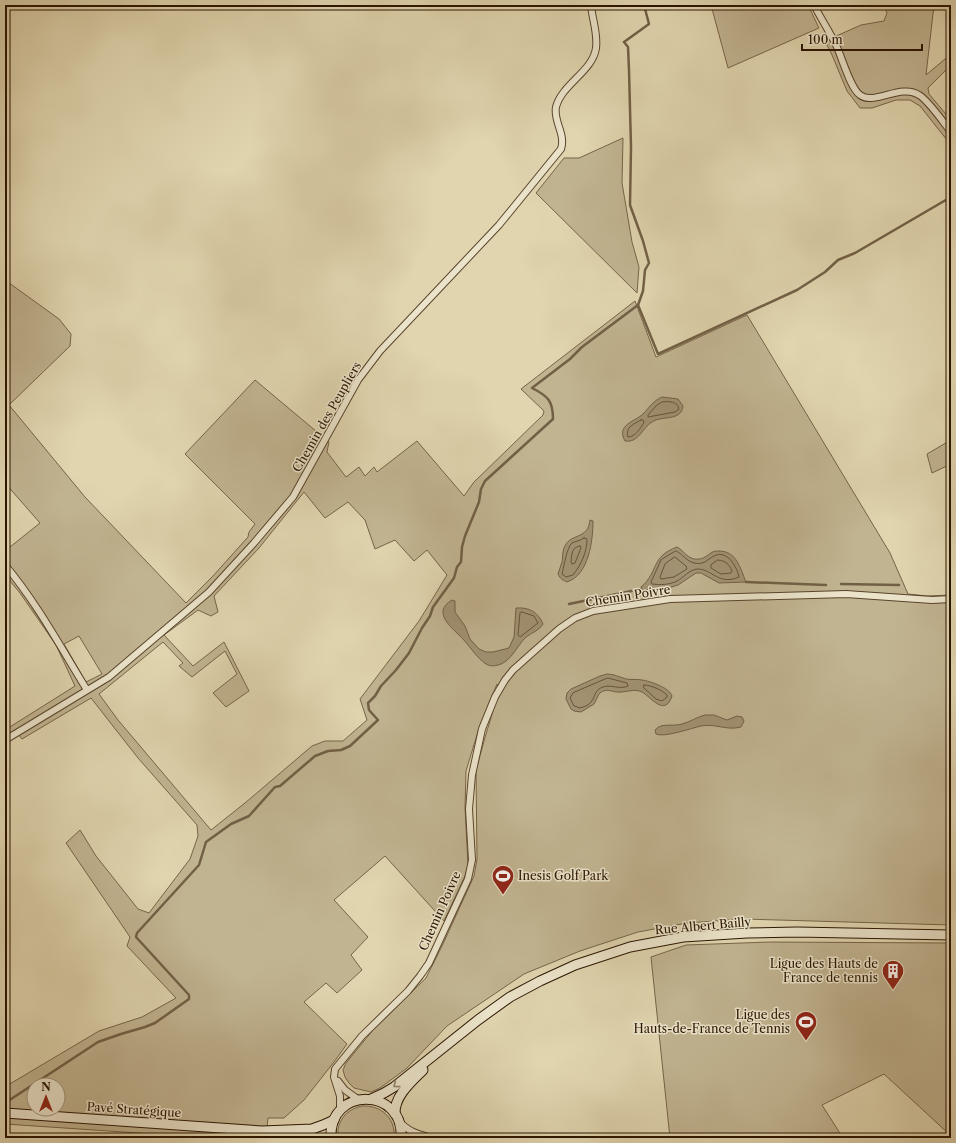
<svg xmlns="http://www.w3.org/2000/svg" width="956" height="1143" font-family="'Libre Caslon Text',serif">
  <style>
    .green { fill: #c1b491; stroke: #766448; fill-rule: evenodd }
    .water { fill: #a29374; stroke: #726046 }
    .lines { fill: none; stroke-linecap: round; stroke-linejoin: round }
    .shore { stroke: #66543a; stroke-width: 1 }
    .stream { stroke: #726046; stroke-width: 2.5 }
    .minor-casing { stroke: #58442c; stroke-width: 8 }
    .secondary-casing { stroke: #2a1400; stroke-width: 11 }
    .minor { stroke: #ebe4cb; stroke-width: 6 }
    .secondary { stroke: #ebe4cb; stroke-width: 9 }
    .oneway { stroke: #948670 }
    .labels { text-anchor: middle; stroke-width: 3; stroke-linejoin: round; paint-order: stroke }
    .street-label { font-size: 12px; fill: #2a1400; stroke: #ebe4cb }
    .poi-label { font-size: 12px; fill: #2a1400; stroke: #ebe4cb; text-anchor: end }
  </style>
  <rect width="100%" height="100%" fill="#e0d5af"/>
  <filter id="stains"><feTurbulence type="fractalNoise" baseFrequency=".005" numOctaves="4"/><feColorMatrix values="0 0 0 0 .2 0 0 0 0 .09 0 0 0 0 .02 0 0 0 .5 -.17"/></filter>
  <radialGradient id="worn" r=".72"><stop offset=".6" stop-color="#630" stop-opacity="0"/><stop offset="1" stop-color="#630" stop-opacity=".3"/></radialGradient>
  <g class="green">
    <path d="M711,5H808L819,28L728,68Z"/>
    <path d="M883,5H934L926,75L951,54V65L928,88L929,94L951,120V145L920,106L910,100H896L872,108H860L847,91L832,55L825,41L861,25L884,21L887,13Z"/>
    <path d="M623,138L622,183L632,242L639,267L637,293L536,193L564,158H579Z"/>
    <path d="M5,280L59,319L71,334L70,346L9,405L85,497L186,603L213,576L248,537L249,532L255,524L185,454L255,380L329,442L327,452L346,477L359,467L365,476L374,467L377,472L417,441L464,496L474,482L543,415L544,411L521,389L635,301L656,357L747,315L890,553L908,594L928,596L951,595V925L743,919L687,923L638,932L580,951L524,974L447,1026L407,1068L380,1088L371,1092L354,1088L349,1083L345,1077L343,1070L346,1063L373,1030L426,978L443,944L474,876L477,859L476,770L486,734L500,688L497,684L480,725L466,771L465,808L468,865L465,876L444,921L385,856L334,900L368,937L351,955L362,970L337,993L326,983L304,1002L347,1044L334,1062L304,1100L284,1118H268L266,1138H167L168,1135L5,1124V1081L8,1085L99,1031L142,1017L176,998L127,946L130,937L66,843L80,830L96,856L138,909L149,913L190,859L198,836L197,825L138,758L91,698L22,739L18,734L5,745V730L75,686L56,645L20,593L5,575V551L40,523L5,483ZM304,492L325,518L348,502L365,520L375,549L395,540L414,561L427,550L447,575L419,621L360,699L367,720L343,741H325L312,746L245,803L211,830L118,720L99,694L163,642L183,663L179,666L192,677L225,651L237,674L213,693L226,707L249,691L224,642L193,666L164,635L198,610L211,616L218,612L214,596L259,548ZM79,636L102,674L86,682L64,644ZM34,1085H58V1109H34Z"/>
    <path d="M951,440V464L932,473L927,454Z"/>
    <path d="M770,942L951,943V1136L884,1074L822,1105L843,1138H670L651,957L686,945Z"/>
    <path d="M362,1106C382,1105 396,1119 394,1138H338C336,1122 346,1109 362,1106Z"/>
  </g>
  <g class="water">
    <path d="M662,397L678,399L683,406C681,422 662,415 652,422C642,428 639,443 625,441C616,425 634,422 643,414C649,408 653,401 662,397Z"/>
    <path d="M590,520L593,521C593,540 589,575 567,582C563,580 560,579 558,574C559,570 561,566 562,562C563,557 562,551 565,546C571,533 588,540 590,520Z"/>
    <path d="M677,547C683,550 686,557 694,559C702,560 705,557 711,553C713,551 717,551 720,551C737,552 740,568 746,582L719,583L701,573H696L678,585L668,588L642,590L641,587C659,572 650,557 677,547Z"/>
    <path d="M452,600L455,601V612L465,626L470,639L479,649L486,652H493L509,648L514,637L516,608C529,607 538,612 543,624C539,631 530,633 524,639C517,647 511,660 501,664C496,666 491,667 486,664C477,658 471,648 463,639C454,629 430,613 452,600Z"/>
    <path d="M607,674C614,674 619,677 626,679C631,680 637,679 642,680C650,681 670,688 672,696C665,718 650,696 642,692C634,688 625,693 617,692C613,692 608,689 604,691C602,691 600,693 599,694L594,704L581,712L574,711L571,709L566,699L567,693L571,689L600,676Z"/>
    <path d="M705,715H714L727,720L737,716L742,717L744,721L741,727C727,731 715,723 701,726C692,728 664,738 656,734L655,730C662,722 672,727 682,724C690,722 697,717 705,715Z"/>
  </g>
  <g class="lines">
    <g class="shore">
      <path d="M662,402C668,401 678,401 679,409L675,412L648,417V415L656,406Z"/>
      <path d="M641,420H643L644,422C641,428 635,437 628,437C625,427 634,424 641,420Z"/>
      <path d="M584,538L587,539C587,552 581,565 573,575L566,577L562,574C564,566 567,547 572,543C576,541 580,541 584,538Z"/>
      <path d="M580,546L581,548L575,563L572,564L571,562C572,555 571,547 580,546Z"/>
      <path d="M676,551C683,554 686,561 694,563C705,565 706,560 714,556C727,549 737,567 739,577C719,586 712,569 698,569C690,569 683,578 677,581C669,585 660,585 652,584L651,582L661,560Z"/>
      <path d="M675,557L686,566L687,569L674,577L661,579L660,577L665,564Z"/>
      <path d="M718,560C726,561 729,564 732,571L731,573L721,574L711,568V565Z"/>
      <path d="M522,612L534,616L538,623L520,637L518,635L520,613Z"/>
      <path d="M608,678L627,683L628,686C620,690 611,684 603,687C594,690 596,696 591,702C589,705 584,707 580,708L574,706L570,698L573,693Z"/>
      <path d="M644,685C651,685 662,690 667,695V697L662,701L656,699L644,688Z"/>
    </g>
    <g class="stream">
      <path d="M638,305L658,354L797,290L825,272L838,260L855,253L951,197"/>
      <path d="M746,582L826,585"/>
      <path d="M841,584L899,585"/>
      <path d="M569,604L641,589"/>
      <path d="M5,1103L98,1042L121,1034L145,1027L155,1023L189,999V995L136,937L137,933L199,865L206,842L231,824L249,816L275,787L280,786L315,756L328,751L341,750L350,746L378,720L369,710L368,703L375,696L381,686L396,670L409,653L422,628L430,616L433,607L454,578L457,567L461,562L462,547L465,536L479,502L481,489L485,481L553,419C553,401 548,396 532,388L570,359L582,347L638,305L643,291L645,270L649,263L643,241L630,205L631,147L629,70L628,47L624,42L649,24L644,5"/>
    </g>
    <g class="minor-casing">
      <g id="minor">
        <path d="M814,5C821,19 830,32 836,45C842,57 850,88 860,95C874,106 901,83 919,95C929,101 943,122 951,132"/>
        <path d="M5,565C37,603 61,648 87,690"/>
        <path d="M5,740L109,677L209,592L254,543L293,497L358,380L380,351L499,225L561,149C566,134 553,121 556,107C562,84 593,71 596,48C598,33 592,19 591,5"/>
        <path d="M338,1081L345,1090L359,1100"/>
        <path d="M340,1110V1096L334,1077L335,1069L362,1036L408,991L420,976L429,963L468,879L472,860L469,809L472,775L482,729L495,697L505,680L513,670L559,629L575,618L593,611L670,599L846,594L932,600L951,599"/>
        <path d="M399,1121C408,1132 420,1135 433,1138"/>
      </g>
    </g>
    <g class="secondary-casing">
      <g id="secondary">
        <path d="M371,1099L384,1093L394,1087L478,1020L510,997L540,981L575,965L630,947L683,937L747,933L797,932L951,935"/>
        <path d="M5,1113L262,1131L312,1129L323,1125L334,1120"/>
        <path d="M395,1114C394,1096 412,1081 423,1070"/>
        <path d="M287,1135L313,1138"/>
        <path d="M331,1138C328,1086 405,1087 401,1138"/>
      </g>
    </g>
    <use href="#minor" class="minor"/>
    <use href="#secondary" class="secondary"/>
  </g>
  <defs><path id="oneway-chevron" d="M-2-3.5L2.5 0L-2 3.5" fill="none" stroke-width="1.6" stroke-linecap="round" stroke-linejoin="round"/></defs>
  <use class="oneway" href="#oneway-chevron" transform="translate(396 1085) rotate(143)"/>
  <defs>
    <g id="stadium-pin" transform="scale(1.15)"><path d="M0 17L-7.5 6A9.5 9.5 0 1 1 7.5 6Z" fill="#8f2418" stroke="#ebe4cb"/><path d="M0-5a6.5 5 0 1 0 0 10a6.5 5 0 1 0 0-10ZM-3.5-1.8h7v3.6h-7Z" fill="#fff"/></g>
    <g id="building-pin" transform="scale(1.15)"><path d="M0 17L-7.5 6A9.5 9.5 0 1 1 7.5 6Z" fill="#8f2418" stroke="#ebe4cb"/><path d="M-4-6H4V6H1V3H-1V6H-4ZM-2.5-4.3h1.7v1.8h-1.7ZM.8-4.3h1.7v1.8H.8ZM-2.5-1h1.7V.8h-1.7ZM.8-1h1.7V.8H.8Z" fill="#fff"/></g>
  </defs>
  <g fill-rule="evenodd">
    <use href="#stadium-pin" x="503" y="876"/>
    <use href="#building-pin" x="893" y="971"/>
    <use href="#stadium-pin" x="806" y="1022"/>
  </g>
  <g class="labels">
    <g class="street-label">
      <text transform="translate(327 417) rotate(-60)" y="4">Chemin des Peupliers</text>
      <text transform="translate(628 596) rotate(-9)" y="4">Chemin Poivre</text>
      <text transform="translate(440 911) rotate(-66)" y="4">Chemin Poivre</text>
      <text transform="translate(703 926) rotate(-5)" y="4">Rue Albert Bailly</text>
      <text transform="translate(134 1110) rotate(4)" y="4">Pavé Stratégique</text>
    </g>
    <g class="poi-label">
      <text x="518" y="880" text-anchor="start">Inesis Golf Park</text>
      <text x="878" y="968">Ligue des Hauts de<tspan x="878" dy="14">France de tennis</tspan></text>
      <text x="790" y="1019">Ligue des<tspan x="790" dy="14">Hauts-de-France de Tennis</tspan></text>
    </g>
  </g>
  <rect width="956" height="1143" fill="none" stroke="#e0d5af" stroke-width="20"/>
  <rect x="6" y="6" width="944" height="1131" fill="none" stroke="#2a1400" stroke-width="2"/>
  <rect x="10" y="10" width="936" height="1123" fill="none" stroke="#2a1400"/>
  <g transform="translate(46 1097)"><circle r="19" fill="#ebe4cb" stroke="#9e917a"/>
  <path d="M0-3L7 15L0 10L-7 15Z" fill="#8f2418"/>
  <text y="-6" font-size="11" font-weight="bold" text-anchor="middle" fill="#2a1400">N</text>
  </g>
  <path d="M802 44v6h120v-6" fill="none" stroke="#2a1400" stroke-width="2"/>
  <text x="808" y="44" font-size="12" fill="#2a1400" stroke="#ebe4cb" stroke-width="3" paint-order="stroke">100 m</text>
  <rect width="100%" height="100%" filter="url(#stains)"/>
  <rect width="100%" height="100%" fill="url(#worn)"/>
</svg>
